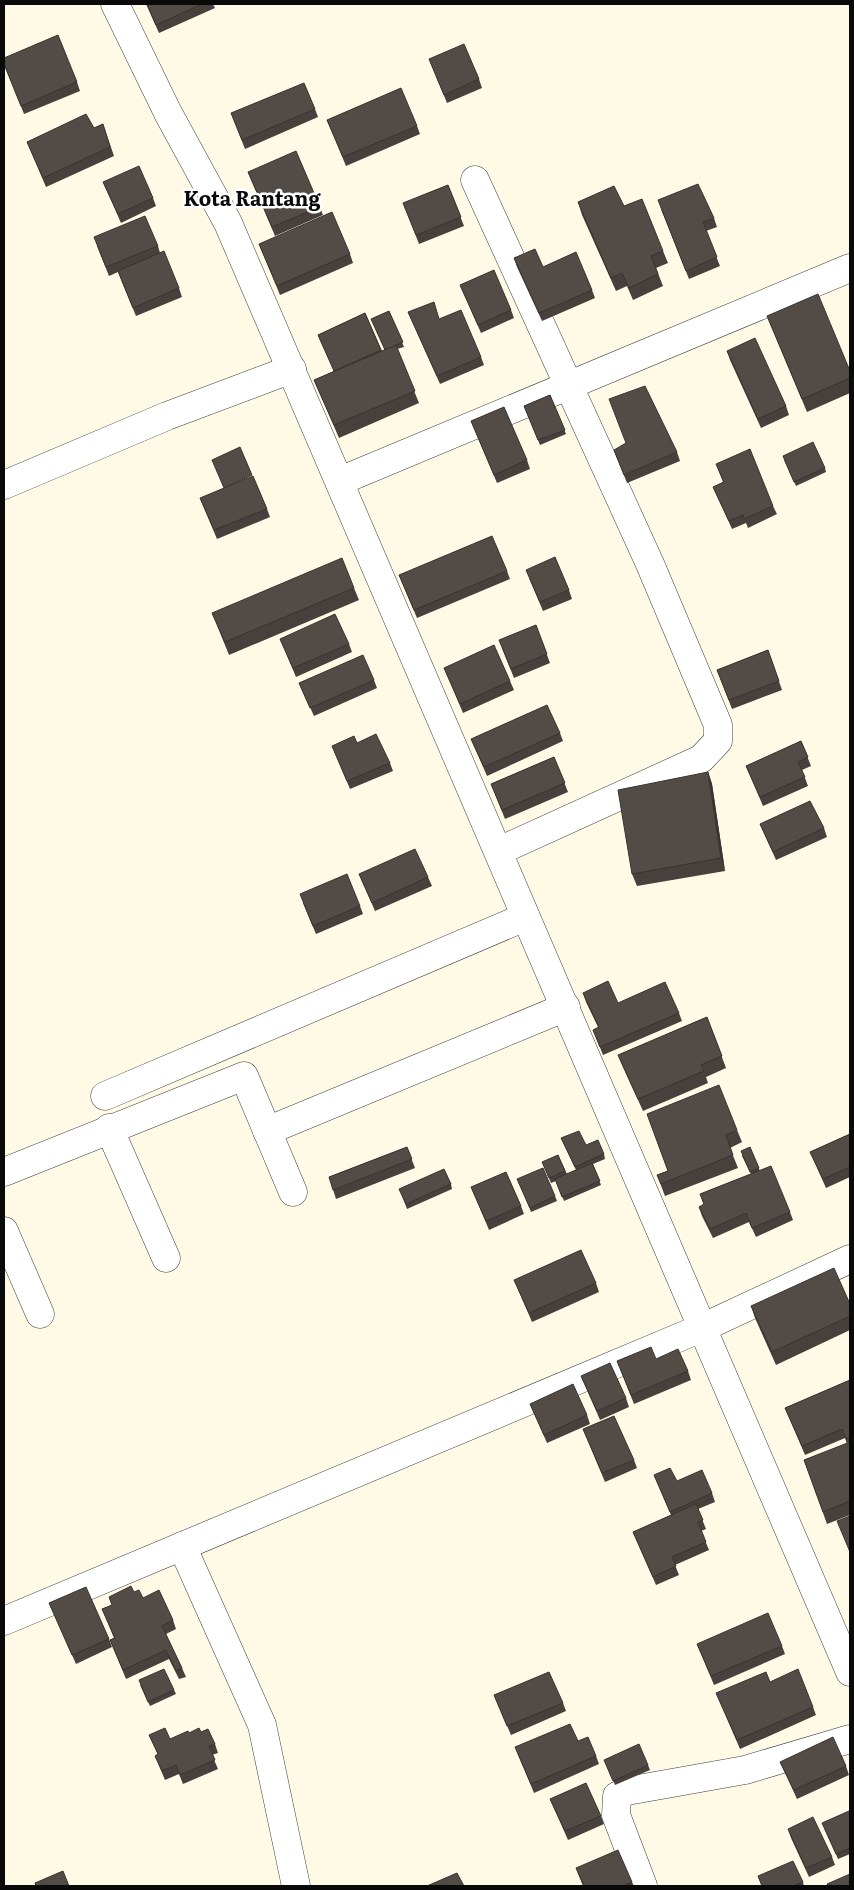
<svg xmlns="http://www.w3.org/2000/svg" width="854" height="1890" font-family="Literata,serif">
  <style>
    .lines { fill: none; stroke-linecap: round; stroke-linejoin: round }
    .minor-casing { stroke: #3d3d3d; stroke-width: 29 }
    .minor { stroke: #fff; stroke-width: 28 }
    .wall { fill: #47403c }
    .shaded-wall { fill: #393431 }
    .building { fill: #524b46; stroke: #393431 }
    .labels { text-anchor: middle; stroke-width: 5; stroke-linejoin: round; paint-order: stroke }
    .quarter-label { font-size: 20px; font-weight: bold; fill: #0a0a0a; stroke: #fff }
  </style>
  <rect width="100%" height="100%" fill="#fffae6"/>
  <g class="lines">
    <g class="minor-casing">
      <g id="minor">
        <path d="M115,4L168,113L228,223L850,1672"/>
        <path d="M475,180L650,564L718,725V741L701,759L499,851"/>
        <path d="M340,481L850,268"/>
        <path d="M4,485L167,416L292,369"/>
        <path d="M105,1096L525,917"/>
        <path d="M109,1128L166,1258"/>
        <path d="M267,1131L566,1007"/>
        <path d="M4,1172L244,1076L293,1192"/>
        <path d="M4,1231L40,1314"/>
        <path d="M182,1546L262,1725L296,1886"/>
        <path d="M4,1621L704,1327L850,1259"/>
        <path d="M643,1886L616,1815L617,1796L627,1791L745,1770L850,1739"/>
      </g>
    </g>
    <use href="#minor" class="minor"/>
  </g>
  <g class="wall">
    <path d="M146,4H213L215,8L159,33Z"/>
    <path d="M429,59L479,79L482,88L447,103Z"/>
    <path d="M4,64L77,82L80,91L24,114Z"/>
    <path d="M315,109L318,117L245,149L231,113Z"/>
    <path d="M327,120L417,126L420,134L346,166Z"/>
    <path d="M103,124L114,156L46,187L27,142L94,128Z"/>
    <path d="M248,172L320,207L323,215L275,236Z"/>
    <path d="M103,182L153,198L156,206L121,223Z"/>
    <path d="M448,185L464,226L419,244L403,203Z"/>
    <path d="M578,202L624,206L663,251L668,263L656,268L663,286L633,300L627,286L616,291L582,215Z"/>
    <path d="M661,209L714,218L717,227L706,231L720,266L689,279Z"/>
    <path d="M259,244L350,254L353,263L280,295Z"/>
    <path d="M97,246H158L160,253L179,288L182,297L136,316L118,272L109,276Z"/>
    <path d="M514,258L543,267L592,290L595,298L542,321L517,267Z"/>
    <path d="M460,285L511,310L514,318L481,333Z"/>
    <path d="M389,311L404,347L397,349L419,403L339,438L314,380L334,371L318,335L365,313L382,351L384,350Z"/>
    <path d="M408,312L440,319L481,357L484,365L440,384Z"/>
    <path d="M767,316L850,371V393L807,412Z"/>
    <path d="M727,351L786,406L789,415L761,428L730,360Z"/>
    <path d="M550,395L566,434L540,445L524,406Z"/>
    <path d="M471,421L527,460L530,469L497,483Z"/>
    <path d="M614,450L677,452L680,461L627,483Z"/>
    <path d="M784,460L825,468L826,472L796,486Z"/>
    <path d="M716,464L773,506L777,514L748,528L746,523L732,529L713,487L723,482Z"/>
    <path d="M200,498L267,509L270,517L217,539Z"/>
    <path d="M507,571L510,579L417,618L399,575Z"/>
    <path d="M529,578L569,590L572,599L543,611Z"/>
    <path d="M354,588L359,600L229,655L212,613Z"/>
    <path d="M536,625L550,663L514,678L502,648Z"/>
    <path d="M280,639L349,644L352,652L296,677Z"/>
    <path d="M768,650L782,690L732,709L717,670Z"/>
    <path d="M444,668L510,681L514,690L463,713Z"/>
    <path d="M374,680L377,688L314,716L299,683Z"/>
    <path d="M560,733L563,741L487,776L471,739Z"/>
    <path d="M801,741L811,766L802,770L808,786L763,806L746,766Z"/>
    <path d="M357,743L390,763L393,771L350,789L332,746Z"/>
    <path d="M554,757L568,792L505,819L491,784Z"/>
    <path d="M708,772L712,784L725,871L637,886L632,874Z"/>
    <path d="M760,824L824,828L827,837L776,860Z"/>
    <path d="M359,874L428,877L432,886L375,911Z"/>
    <path d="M303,903L360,906L363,914L316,934Z"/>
    <path d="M583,993L618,1003L679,1013L682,1021L603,1055L593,1030L598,1027L586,1002Z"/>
    <path d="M707,1017L726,1068L706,1077L708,1083L643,1111L623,1067L618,1055Z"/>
    <path d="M647,1114L737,1130L742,1142L730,1148L738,1168L665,1196L657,1175L668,1171Z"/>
    <path d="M850,1134V1177L826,1188L810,1152Z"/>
    <path d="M563,1142L586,1145L604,1154L605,1159L593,1164L601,1185L564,1201L556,1181L551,1183L544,1166L558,1155L567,1174L576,1170Z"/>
    <path d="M407,1147L415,1168L336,1199L329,1177Z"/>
    <path d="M750,1147L760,1171L790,1212L793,1220L756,1237L749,1222L713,1238L702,1216L699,1207L704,1205L700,1194L751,1174L742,1156Z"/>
    <path d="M519,1183L555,1196L557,1201L531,1212Z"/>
    <path d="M451,1184L452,1189L407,1209L401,1193Z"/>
    <path d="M471,1187L521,1206L524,1214L489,1230Z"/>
    <path d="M514,1280L596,1283L599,1292L532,1322Z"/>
    <path d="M850,1304V1330L776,1365L755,1318L751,1306Z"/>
    <path d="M656,1359L688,1371L691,1380L634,1404L617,1361Z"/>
    <path d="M581,1376L626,1398L629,1407L600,1420Z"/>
    <path d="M850,1380V1515L827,1524L804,1460L847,1444L845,1438L805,1455L785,1408Z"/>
    <path d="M530,1404L587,1415L590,1424L547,1443Z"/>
    <path d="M583,1429L634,1460L637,1468L605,1482Z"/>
    <path d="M654,1475L712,1493L715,1502L698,1509L706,1529L701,1531L709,1550L675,1565L679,1575L656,1585L633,1532L671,1515Z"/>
    <path d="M134,1592L143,1598L173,1620L176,1629L166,1634L182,1668L186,1677L179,1679L169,1659L126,1679L110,1640L114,1638L102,1609L112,1605L109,1597Z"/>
    <path d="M49,1603L109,1639L112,1647L76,1664Z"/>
    <path d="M697,1644L782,1646L785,1654L714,1685Z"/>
    <path d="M770,1682L813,1707L816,1715L740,1749L716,1693Z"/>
    <path d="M140,1685L174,1690L176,1694L150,1706Z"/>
    <path d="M494,1695L563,1703L566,1711L511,1735Z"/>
    <path d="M201,1732L215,1744L218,1753L212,1755L218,1769L183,1784L179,1774L165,1780L155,1756L158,1754L149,1735L170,1739L189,1733Z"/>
    <path d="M578,1741L596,1756L599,1764L534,1793L515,1747Z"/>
    <path d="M780,1762L846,1766L849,1775L797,1799Z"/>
    <path d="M606,1764L648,1765L650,1770L615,1785Z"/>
    <path d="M550,1799L601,1816L604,1824L568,1840Z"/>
    <path d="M850,1813V1854L838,1859L824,1827Z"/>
    <path d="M788,1829L832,1857L835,1865L809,1877L791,1838Z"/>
    <path d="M576,1868L632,1882L634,1886H583Z"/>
    <path d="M803,1882L804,1886H762Z"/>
  </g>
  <path class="shaded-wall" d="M708,772L712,784L725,871L721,858Z"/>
  <g class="building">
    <path d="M147,4H202L156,25Z"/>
    <path d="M58,35L77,82L21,106L4,64V58Z"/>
    <path d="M464,44L479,79L444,95L429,59Z"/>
    <path d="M304,83L315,109L242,140L231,113Z"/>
    <path d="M401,88L417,126L343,157L327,120Z"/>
    <path d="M86,114L94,128L103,124L110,147L43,178L27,142Z"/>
    <path d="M296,151L320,207L272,227L248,172Z"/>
    <path d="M139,166L153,198L118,214L103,182Z"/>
    <path d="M698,184L714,218L703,222L717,257L686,271L658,200Z"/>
    <path d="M448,185L461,217L416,235L403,203Z"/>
    <path d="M614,186L624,206L642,199L663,251L651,256L658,274L629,288L622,273L611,278L578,202Z"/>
    <path d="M332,212L350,254L277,286L259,244Z"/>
    <path d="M145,216L158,246L106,267L94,237Z"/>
    <path d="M535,249L543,267L576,252L592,290L539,313L514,258Z"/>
    <path d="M164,251L179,288L133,308L118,271Z"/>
    <path d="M494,270L511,310L478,325L460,285Z"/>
    <path d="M818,294L850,371V378L802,399L767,316Z"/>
    <path d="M434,302L439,319L461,310L481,357L437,376L408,312Z"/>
    <path d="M389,311L403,342L385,350L371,319Z"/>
    <path d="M365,313L381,350L334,371L318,335Z"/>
    <path d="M755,338L786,406L758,419L727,351Z"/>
    <path d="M396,345L415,391L334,425L314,380Z"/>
    <path d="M645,386L677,452L624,475L614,450L626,443L609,399Z"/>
    <path d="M550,395L565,430L538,440L524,406Z"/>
    <path d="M504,407L527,460L494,475L471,421Z"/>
    <path d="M813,442L825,468L794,482L783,456Z"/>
    <path d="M240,447L252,475L224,488L212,460Z"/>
    <path d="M750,449L773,506L744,519L743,515L729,521L713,487L724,482L716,464Z"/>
    <path d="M253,476L267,509L214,530L200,498Z"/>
    <path d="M492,536L507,571L414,610L399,575Z"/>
    <path d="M555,557L569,590L540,602L526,570Z"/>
    <path d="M342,558L354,588L225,642L212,613Z"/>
    <path d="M335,614L349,644L293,668L280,639Z"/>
    <path d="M536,625L547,654L511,669L499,640Z"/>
    <path d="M494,645L510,681L460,704L444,668Z"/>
    <path d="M768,650L779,681L729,700L717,670Z"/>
    <path d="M363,655L374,680L310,708L299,683Z"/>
    <path d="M547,705L560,733L484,767L471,739Z"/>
    <path d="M376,734L390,763L347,781L332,746L354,736L357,743Z"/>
    <path d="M801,741L808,757L798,762L805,777L760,797L746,766Z"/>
    <path d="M554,757L565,783L502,810L491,784Z"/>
    <path d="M708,772L721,858L632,874L618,790Z"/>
    <path d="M810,801L824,828L773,852L760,824Z"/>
    <path d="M415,849L428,877L372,903L359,874Z"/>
    <path d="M347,874L360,906L313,926L300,894Z"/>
    <path d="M608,981L618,1003L665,982L679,1013L600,1047L593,1030L599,1027L583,993Z"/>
    <path d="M707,1017L722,1056L701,1065L704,1071L638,1099L618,1055Z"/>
    <path d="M719,1085L737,1130L726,1135L733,1155L661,1184L657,1175L668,1171L647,1114Z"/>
    <path d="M579,1131L586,1145L598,1140L604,1154L575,1167L561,1138Z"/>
    <path d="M850,1134V1167L823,1179L810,1152Z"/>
    <path d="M407,1147L412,1159L333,1190L329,1177Z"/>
    <path d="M750,1147L759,1168L750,1172L741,1151Z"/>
    <path d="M558,1155L565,1171L549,1178L542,1162Z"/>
    <path d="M592,1163L600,1181L562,1197L555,1179Z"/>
    <path d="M771,1166L790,1212L752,1228L746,1213L710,1229L699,1207L704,1204L700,1194Z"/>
    <path d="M543,1168L555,1196L530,1208L517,1179Z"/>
    <path d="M444,1169L451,1184L406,1204L399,1189Z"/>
    <path d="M506,1172L521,1206L486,1221L471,1187Z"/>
    <path d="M581,1250L596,1283L529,1313L514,1280Z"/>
    <path d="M834,1268L850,1304V1316L772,1352L751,1306Z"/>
    <path d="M651,1347L656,1359L678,1349L688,1371L631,1395L617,1361Z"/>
    <path d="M610,1363L626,1398L597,1411L581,1376Z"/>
    <path d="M850,1380V1437L846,1439L842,1429L802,1446L785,1408Z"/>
    <path d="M573,1384L587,1415L544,1435L530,1404Z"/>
    <path d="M614,1416L634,1460L602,1473L583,1429Z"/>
    <path d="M850,1442V1501L823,1512L804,1460Z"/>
    <path d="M670,1468L677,1481L702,1470L712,1493L670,1512L654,1475Z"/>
    <path d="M696,1504L703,1520L698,1522L706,1542L672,1557L676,1566L653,1577L633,1532Z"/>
    <path d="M850,1516V1552L837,1521Z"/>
    <path d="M131,1586L134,1592L139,1590L143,1598L159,1590L173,1620L162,1626L182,1668L176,1671L166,1650L123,1670L110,1640L115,1638L102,1609L112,1605L109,1597Z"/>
    <path d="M86,1587L109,1639L72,1655L49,1603Z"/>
    <path d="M768,1613L782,1646L711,1676L697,1644Z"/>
    <path d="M164,1669L174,1690L148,1702L139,1680Z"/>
    <path d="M798,1669L813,1707L737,1740L716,1693L766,1672L770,1682Z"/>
    <path d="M549,1672L563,1703L507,1726L494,1695Z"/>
    <path d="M570,1724L578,1741L588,1737L596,1756L531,1784L515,1747Z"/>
    <path d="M165,1728L170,1739L188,1731L189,1733L199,1728L201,1732L208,1729L215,1744L209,1746L215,1760L180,1775L176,1765L162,1771L155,1756L158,1754L149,1735Z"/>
    <path d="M833,1737L846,1766L794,1790L780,1762Z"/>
    <path d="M639,1744L648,1765L613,1781L604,1760Z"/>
    <path d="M586,1783L601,1816L565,1831L550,1799Z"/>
    <path d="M849,1811L850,1813V1848L836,1854L822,1823Z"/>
    <path d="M813,1817L832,1857L806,1868L788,1829Z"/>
    <path d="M618,1850L632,1882L623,1886H584L576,1868Z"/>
    <path d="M793,1861L803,1882L793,1886H762L758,1876Z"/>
    <path d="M63,1871L69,1886H36L35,1883Z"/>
    <path d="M457,1873L464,1886H427Z"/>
    <path d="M850,1874V1886H828L827,1884Z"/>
  </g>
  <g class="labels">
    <g class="quarter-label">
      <text x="252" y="206">Kota Rantang</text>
    </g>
  </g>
  <rect width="854" height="1890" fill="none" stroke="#0a0a0a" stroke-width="10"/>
</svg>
